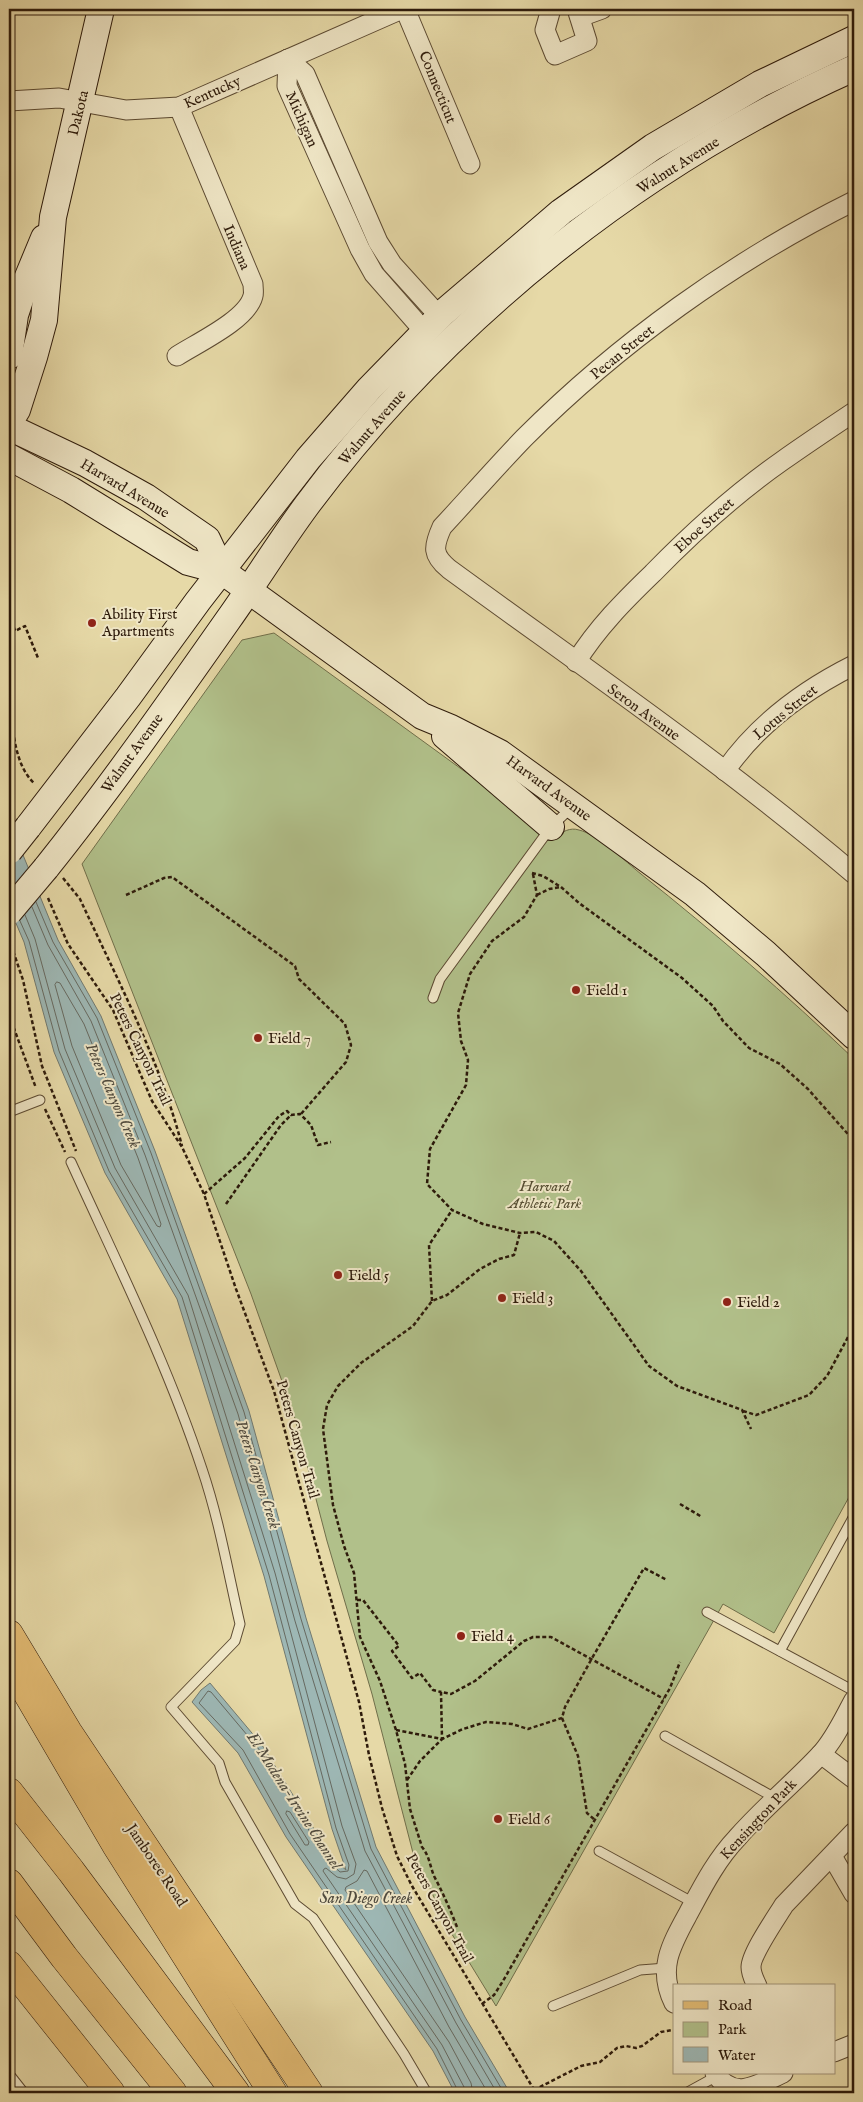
<svg xmlns="http://www.w3.org/2000/svg" width="863" height="2102" font-family="'IM FELL English',serif">
  <style>
    .green { fill: #b1c08a; stroke: #706e4a }
    .water { fill: #9db7b4; stroke: #717970 }
    .lines { fill: none; stroke-linecap: round; stroke-linejoin: round }
    .shore { stroke: #666960; stroke-width: 1 }
    .lane-casing { stroke: #5c4a32; stroke-width: 11 }
    .street-casing { stroke: #5c4a32; stroke-width: 21 }
    .secondary-casing { stroke: #2e1b0b; stroke-width: 28 }
    .primary-casing { stroke: #2e1b0b; stroke-width: 29 }
    .highway-casing { stroke: #2e1b0b; stroke-width: 29 }
    .path { stroke: #2e1b0b; stroke-width: 2.5; stroke-dasharray: 4 2.5; stroke-linecap: butt }
    .lane { stroke: #efe6c6; stroke-width: 9 }
    .street { stroke: #efe6c6; stroke-width: 19 }
    .secondary { stroke: #efe6c6; stroke-width: 26 }
    .primary { stroke: #e3bc74; stroke-width: 28 }
    .highway { stroke: #e3bc74; stroke-width: 28 }
    .secondary-bridge-casing { stroke: #2e1b0b; stroke-width: 28; stroke-linecap: butt }
    .secondary-bridge { stroke: #efe6c6; stroke-width: 26 }
    .poi-dot { fill: #8f2418; stroke: #efe6c6; stroke-width: 2 }
    .labels { text-anchor: middle; stroke-width: 4; stroke-linejoin: round; paint-order: stroke }
    .street-label { font-size: 15px; fill: #2e1b0b; stroke: #efe6c6 }
    .poi-label { font-size: 15px; fill: #2e1b0b; stroke: #efe6c6; text-anchor: start }
    .park-label { font-size: 15px; font-style: italic; fill: #554d31; stroke: #efe6c6 }
    .water-label { font-size: 16px; font-style: italic; fill: #4f4a3e; stroke: #efe6c6 }
  </style>
  <rect width="100%" height="100%" fill="#e6d9a7"/>
  <filter id="stains"><feTurbulence type="fractalNoise" baseFrequency=".004" numOctaves="4"/><feColorMatrix values="0 0 0 0 .2 0 0 0 0 .09 0 0 0 0 .02 0 0 0 .5 -.17"/></filter>
  <radialGradient id="worn" r=".72"><stop offset=".6" stop-color="#630" stop-opacity="0"/><stop offset="1" stop-color="#630" stop-opacity=".3"/></radialGradient>
  <path class="green" d="M274,633L555,837C562,832 570,827 579,830C597,834 626,862 641,874C715,933 786,994 854,1059V1488L774,1633L723,1604L496,2006L450,1931L413,1853L372,1694L327,1541L294,1415L251,1294L82,864L242,640Z"/>
  <path class="water" d="M9,821L58,940L101,1016L155,1151L249,1411L306,1618L376,1847L465,2017L510,2093H455L433,2051L286,1837L238,1753L192,1702L201,1690L210,1683L262,1745L332,1858L346,1870L332,1829L264,1576L177,1299L105,1173L54,1052L24,942L9,907Z"/>
  <g class="lines">
    <g class="shore">
      <path d="M36,902L53,942L97,1018L151,1153L244,1412L301,1619L371,1849L461,2020L504,2093"/>
      <path d="M32,907L48,945L91,1021L145,1155L238,1414L295,1621L365,1851L456,2023L497,2093"/>
      <path d="M25,915L35,939L65,1049L115,1168L188,1295L275,1573L342,1826L356,1864L354,1874L346,1879L337,1877L326,1868L324,1869L323,1871L442,2045L464,2087L465,2093"/>
      <path d="M20,921L29,941L59,1051L109,1171L182,1297L269,1575L336,1828L349,1865L348,1871L340,1872L328,1861L258,1748L211,1692L208,1691L199,1703L243,1750L290,1834L437,2049L459,2093"/>
      <path d="M57,982L60,983L84,1024L138,1158L161,1224L160,1227L157,1226L121,1165L72,1046L55,985Z"/>
      <path d="M287,1811L290,1812L309,1842L308,1845H305L286,1814Z"/>
      <path d="M473,2093L471,2083L449,2042L345,1890L346,1887L357,1881L364,1870L367,1871L449,2027L488,2093"/>
    </g>
    <g class="lane-casing">
      <g id="lane">
        <path d="M433,998L440,979L551,827L571,808"/>
        <path d="M9,1112L40,1100"/>
        <path d="M71,1162C117,1263 167,1363 202,1469C219,1519 228,1572 240,1624L235,1641L171,1707L219,1763L225,1782L295,1904L313,1918L404,2054L427,2093"/>
        <path d="M707,1612L854,1691"/>
        <path d="M780,1651L854,1516"/>
        <path d="M665,1736L775,1798"/>
        <path d="M599,1851L694,1903"/>
        <path d="M553,2006L640,1970L666,1968"/>
        <path d="M9,2074L24,2093"/>
        <path d="M686,2093L717,2076"/>
      </g>
    </g>
    <g class="street-casing">
      <g id="street">
        <path d="M405,9L470,164"/>
        <path d="M551,9L545,30L555,55L587,41L577,9"/>
        <path d="M580,17L602,9"/>
        <path d="M288,59L287,86L360,249L374,274L424,331"/>
        <path d="M288,59L305,74L378,242L392,264L439,316"/>
        <path d="M9,101L59,98L126,110L179,107L402,9"/>
        <path d="M854,201C733,261 619,343 524,438C496,467 469,498 442,527C433,547 432,555 449,569C586,669 726,765 854,874"/>
        <path d="M177,356C197,343 247,320 253,296C254,293 253,288 253,284L179,107"/>
        <path d="M576,662C597,628 625,600 653,573C693,532 735,494 782,461C806,444 830,428 854,412"/>
        <path d="M725,771C757,725 804,690 854,665"/>
        <path d="M821,1754L854,1779"/>
        <path d="M832,1856L854,1894"/>
        <path d="M757,1986C754,1979 751,1974 751,1967C751,1954 776,1918 784,1905L854,1832"/>
        <path d="M674,2003C657,1969 671,1945 688,1914C702,1888 716,1860 737,1838C763,1808 794,1783 820,1755C835,1739 844,1718 854,1700"/>
        <path d="M834,2052L854,2044"/>
        <path d="M715,2073C734,2102 759,2084 783,2073"/>
      </g>
    </g>
    <g class="secondary-casing">
      <g id="secondary">
        <path d="M9,356L15,315L27,279L44,238"/>
        <path d="M9,423L17,410L34,357L44,320L53,217L101,9"/>
        <path d="M9,427L85,463L146,497L207,539L222,571"/>
        <path d="M9,457L71,490L188,562L222,571L422,716L451,728L500,753L695,894L766,954L854,1036"/>
        <path d="M445,736L551,827"/>
        <path d="M28,827L128,697L198,601L308,459L369,389L444,312L561,212L653,147L760,84L854,39"/>
        <path d="M46,868C110,788 169,704 228,620C255,582 279,543 307,505C447,317 641,163 854,68"/>
      </g>
    </g>
    <g class="primary-casing">
      <g id="primary">
        <path d="M9,1634L68,1732L309,2093"/>
        <path d="M9,1965L111,2093"/>
      </g>
    </g>
    <g class="highway-casing">
      <g id="highway">
        <path d="M9,1654L27,1693L116,1845L273,2093"/>
        <path d="M9,1792L71,1871L236,2093"/>
        <path d="M9,1883L64,1957L173,2093"/>
      </g>
    </g>
    <g class="path">
      <path d="M9,627L13,625L15,631L25,626L38,658"/>
      <path d="M9,712C15,736 15,766 35,784"/>
      <path d="M9,799L13,812"/>
      <path d="M532,873L543,876L561,887L579,903L682,978L713,1006L723,1021L749,1048L780,1064L808,1089L854,1141"/>
      <path d="M533,874L537,895L524,917L492,941L470,974L458,1013L461,1041L468,1060L466,1085L430,1149L427,1184L452,1210L483,1224L520,1233L536,1232L554,1241L581,1271L649,1366L677,1386L742,1410L751,1429"/>
      <path d="M63,878L80,899C117,979 160,1060 182,1146"/>
      <path d="M126,895L164,878L172,877L295,966L299,979L345,1024L351,1045L346,1062L301,1114"/>
      <path d="M537,895L549,889L561,887"/>
      <path d="M48,898L68,944L113,1010L152,1101L182,1147L204,1194L236,1289L274,1391L359,1702L369,1755L382,1808L397,1856L412,1886L536,2093"/>
      <path d="M9,939L23,980L42,1066L76,1151"/>
      <path d="M9,1015L36,1088"/>
      <path d="M45,1109L65,1152"/>
      <path d="M204,1194L245,1158L279,1116L287,1111L291,1115L300,1114L311,1125L318,1145L331,1142"/>
      <path d="M226,1204L281,1125L291,1115"/>
      <path d="M432,1301L429,1245L452,1210"/>
      <path d="M743,1411L756,1415L809,1395L827,1376L854,1326"/>
      <path d="M680,1504L702,1517"/>
      <path d="M357,1600H363L399,1646L392,1651L412,1678L420,1673L433,1690L441,1692"/>
      <path d="M562,1718L578,1756L587,1813L595,1820"/>
      <path d="M396,1730L442,1739L463,1729L486,1722L512,1724L528,1729L562,1718L565,1707L591,1660L644,1568L667,1580"/>
      <path d="M407,1780L420,1761L442,1739L441,1692L451,1694L475,1681L524,1641L533,1637H551L664,1699"/>
      <path d="M457,1927C450,1909 443,1893 434,1876C430,1866 429,1855 422,1847L410,1809L405,1764L396,1730L380,1681L360,1637L354,1573L344,1546L333,1505L323,1429L327,1405L338,1386L361,1363L413,1326L432,1301L447,1295L480,1269L499,1259L514,1255L520,1233"/>
      <path d="M482,2004L494,1995L503,1981L670,1688L680,1662"/>
      <path d="M534,2090L581,2066L600,2062L617,2048L626,2046L636,2048L642,2046L661,2032L672,2030"/>
    </g>
    <use href="#lane" class="lane"/>
    <use href="#street" class="street"/>
    <use href="#secondary" class="secondary"/>
    <use href="#primary" class="primary"/>
    <use href="#highway" class="highway"/>
    <g class="secondary-bridge-casing">
      <g id="secondary-bridge">
        <path d="M9,851L28,827"/>
        <path d="M9,912L46,868"/>
      </g>
    </g>
    <use href="#secondary-bridge" class="secondary-bridge"/>
  </g>
  <g class="poi-dot">
    <circle cx="92" cy="623" r="5"/>
    <circle cx="576" cy="990" r="5"/>
    <circle cx="258" cy="1038" r="5"/>
    <circle cx="338" cy="1275" r="5"/>
    <circle cx="502" cy="1298" r="5"/>
    <circle cx="727" cy="1302" r="5"/>
    <circle cx="461" cy="1636" r="5"/>
    <circle cx="498" cy="1819" r="5"/>
  </g>
  <g class="labels">
    <g class="street-label">
      <text transform="translate(438 87) rotate(68)" y="5">Connecticut</text>
      <text transform="translate(212 92) rotate(-24)" y="5">Kentucky</text>
      <text transform="translate(78 113) rotate(-76)" y="5">Dakota</text>
      <text transform="translate(302 119) rotate(66)" y="5">Michigan</text>
      <text transform="translate(678 165) rotate(-32)" y="5">Walnut Avenue</text>
      <text transform="translate(237 247) rotate(67)" y="5">Indiana</text>
      <text transform="translate(622 352) rotate(-39)" y="5">Pecan Street</text>
      <text transform="translate(372 427) rotate(-49)" y="5">Walnut Avenue</text>
      <text transform="translate(125 488) rotate(31)" y="5">Harvard Avenue</text>
      <text transform="translate(704 525) rotate(-42)" y="5">Eboe Street</text>
      <text transform="translate(644 712) rotate(36)" y="5">Seron Avenue</text>
      <text transform="translate(785 712) rotate(-39)" y="5">Lotus Street</text>
      <text transform="translate(132 753) rotate(-54)" y="5">Walnut Avenue</text>
      <text transform="translate(549 788) rotate(36)" y="5">Harvard Avenue</text>
      <text transform="translate(141 1049) rotate(64)" y="5">Peters Canyon Trail</text>
      <text transform="translate(298 1439) rotate(74)" y="5">Peters Canyon Trail</text>
      <text transform="translate(758 1819) rotate(-47)" y="5">Kensington Park</text>
      <text transform="translate(157 1865) rotate(56)" y="5">Jamboree Road</text>
      <text transform="translate(440 1908) rotate(61)" y="5">Peters Canyon Trail</text>
    </g>
    <g class="poi-label">
      <text x="102" y="619">Ability First<tspan x="102" dy="17">Apartments</tspan></text>
      <text x="586" y="995">Field 1</text>
      <text x="268" y="1043">Field 7</text>
      <text x="348" y="1280">Field 5</text>
      <text x="512" y="1303">Field 3</text>
      <text x="737" y="1307">Field 2</text>
      <text x="471" y="1641">Field 4</text>
      <text x="508" y="1824">Field 6</text>
    </g>
    <g class="park-label">
      <text x="545" y="1191">Harvard<tspan x="545" dy="17">Athletic Park</tspan></text>
    </g>
    <g class="water-label">
      <text transform="translate(114 1095) rotate(66)" y="6">Peters Canyon Creek</text>
      <text transform="translate(259 1474) rotate(72)" y="6">Peters Canyon Creek</text>
      <text transform="translate(295 1800) rotate(57)" y="6">El Modena-Irvine Channel</text>
      <text x="366" y="1903">San Diego Creek</text>
    </g>
  </g>
  <rect width="863" height="2102" fill="none" stroke="#e6d9a7" stroke-width="30"/>
  <rect x="10" y="10" width="843" height="2082" fill="none" stroke="#2e1b0b" stroke-width="2.5"/>
  <rect x="15" y="15" width="833" height="2072" fill="none" stroke="#2e1b0b"/>
  <rect x="673" y="1984" width="162" height="90" fill="#efe6c6" stroke="#a2957b"/>
  <rect x="683" y="2001" width="25" height="8" fill="#e3bc74" stroke="#a2957b"/>
  <text x="718" y="2010" font-size="15" fill="#2e1b0b">Road</text>
  <rect x="683" y="2022" width="25" height="15" fill="#b1c08a" stroke="#a2957b"/>
  <text x="718" y="2034" font-size="15" fill="#2e1b0b">Park</text>
  <rect x="683" y="2047" width="25" height="15" fill="#9db7b4" stroke="#a2957b"/>
  <text x="718" y="2060" font-size="15" fill="#2e1b0b">Water</text>
  <rect width="100%" height="100%" filter="url(#stains)"/>
  <rect width="100%" height="100%" fill="url(#worn)"/>
</svg>
